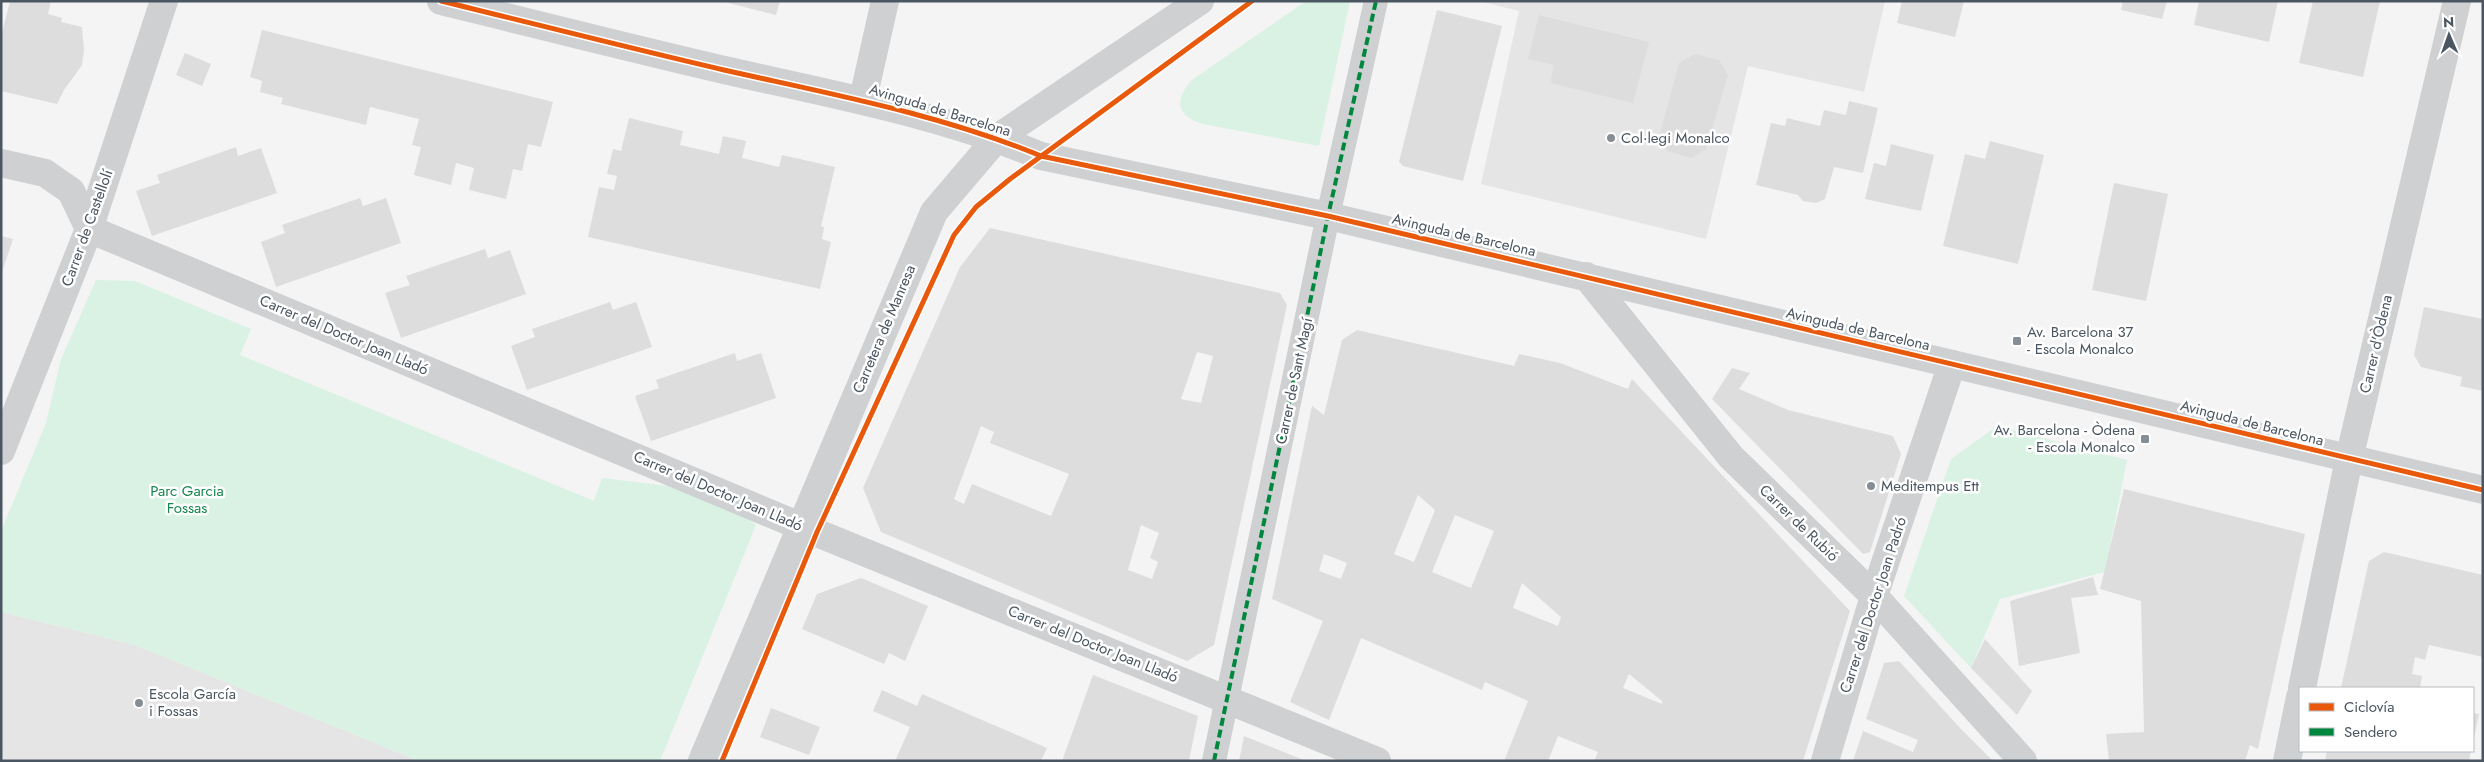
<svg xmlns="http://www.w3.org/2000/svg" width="2484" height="762" font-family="Jost,sans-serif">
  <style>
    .education { fill: #e6e5e6 }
    .green { fill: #d9f2e3 }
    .building { fill: #ddddde; fill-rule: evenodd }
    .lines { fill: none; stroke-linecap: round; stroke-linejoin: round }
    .pedestrian { stroke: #ced0d2; stroke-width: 24 }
    .minor { stroke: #ced0d2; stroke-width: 28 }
    .tertiary { stroke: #ced0d2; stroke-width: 28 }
    .quiet { stroke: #00873e; stroke-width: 4; stroke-dasharray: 8 4; stroke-linecap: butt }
    .cycleway-casing { stroke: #fff; stroke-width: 8 }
    .cycleway { stroke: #e8590c; stroke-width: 5 }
    .poi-dot { fill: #868d94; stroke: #fff; stroke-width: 2 }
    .labels { text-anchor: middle; stroke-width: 5; stroke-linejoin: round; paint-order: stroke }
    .street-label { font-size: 15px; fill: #4a5661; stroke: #fff }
    .poi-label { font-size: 15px; fill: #4a5661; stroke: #fff; text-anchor: start }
    .park-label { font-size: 15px; fill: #17864f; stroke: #fff }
  </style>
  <rect width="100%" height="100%" fill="#f4f4f4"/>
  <g class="education">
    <path d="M1479,1H1885L1864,92L1748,66L1706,239L1481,184L1519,11Z"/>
    <path d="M1,612L135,645L419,761H1Z"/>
  </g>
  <g class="green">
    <path d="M1306,1H1350L1319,146L1203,124C1176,116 1174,100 1192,80Z"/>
    <path d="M96,280L135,281L251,329L240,355L594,501L602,478L685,488L734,509L756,525L660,761H419L135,645L1,612V531L46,423L61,359Z"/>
    <path d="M1997,426L2127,460L2105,572L2000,599L1971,668L1904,596L1951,459Z"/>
  </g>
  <g class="building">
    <path d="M10,1H51L48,14L62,18L61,22L82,27L84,51L82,65L64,90L57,104L1,91V37Z"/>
    <path d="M721,1H780L776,15Z"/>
    <path d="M1902,1H1964L1955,37L1897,23Z"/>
    <path d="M2123,1H2167L2162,19L2121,10Z"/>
    <path d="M2199,1H2278L2269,42L2194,25Z"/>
    <path d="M2313,1H2380L2363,77L2299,63Z"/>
    <path d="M1437,10L1502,26L1463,181L1403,166L1399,162Z"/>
    <path d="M1539,15L1649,42L1633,103L1550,83L1554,65L1528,59Z"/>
    <path d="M262,30L553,102L541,147L528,144L522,171L513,169L506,199L469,190L474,168L456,163L451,185L414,175L421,147L412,145L419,119L370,107L366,125L281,104L283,98L260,92L262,81L250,77Z"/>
    <path d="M185,53L211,64L202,86L176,75Z"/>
    <path d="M1695,54L1719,60L1728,75L1706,149L1692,158L1667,151L1659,137L1679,63Z"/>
    <path d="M1849,101L1878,108L1863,173L1834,167L1825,199L1816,203L1803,201L1798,195L1756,185L1771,123L1785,126L1787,118L1820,126L1824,110L1846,115Z"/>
    <path d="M629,118L683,131L680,145L719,154L723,136L746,141L742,158L779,167L782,155L835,167L821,226L824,227L822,239L831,242L820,289L588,237L599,187L614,190L617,176L607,174L613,149L621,151Z"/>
    <path d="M1990,141L2044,155L2018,264L1943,246L1965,154L1985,159Z"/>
    <path d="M1891,144L1934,155L1921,211L1865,199L1874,163L1886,166Z"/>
    <path d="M236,147L238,156L261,148L277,193L152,236L136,191L160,183L157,175Z"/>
    <path d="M2114,183L2168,194L2146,301L2092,290Z"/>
    <path d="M360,198L363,206L386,198L401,243L276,287L261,242L285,233L282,225Z"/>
    <path d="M990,228L1280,293L1287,305L1214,645L1187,661L881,532L863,488L960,267ZM1197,352L1213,356L1201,403L1181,399ZM981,426L994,432L990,443L1069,474L1051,516L972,484L964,504L954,499ZM1141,525L1159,533L1150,558L1158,562L1152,579L1128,570Z"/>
    <path d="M1,236L13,239L2,272H1Z"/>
    <path d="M485,249L488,258L510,250L526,294L401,338L385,293L410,285L406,276Z"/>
    <path d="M610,302L613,310L636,302L652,347L527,390L511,346L535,337L532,329Z"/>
    <path d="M2424,307L2483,319V391L2460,386L2462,377L2421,367L2414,355Z"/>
    <path d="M1357,330L1514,366L1519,354L1560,363L1628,389L1632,379L1850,611L1803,761H1594L1598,752L1558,736L1548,761H1504L1528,701L1485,682L1482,690L1361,638L1329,720L1290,702L1323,621L1272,599L1312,406L1324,415L1342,340ZM1418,495L1435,510L1414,562L1394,554ZM1455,515L1494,531L1471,588L1432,572ZM1324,554L1347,563L1341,579L1319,571ZM1522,583L1561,617L1558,626L1513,608ZM1629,674L1662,701V704L1623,688Z"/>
    <path d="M735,353L737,361L761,353L776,398L651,441L635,396L659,388L656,380Z"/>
    <path d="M1732,368L1750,373L1739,389L1788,410L1893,436L1901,454L1870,552L1863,554L1712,399Z"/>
    <path d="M2124,489L2305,534L2258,749L2250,745L2245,761H2109L2106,734L2144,732L2141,601L2100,589Z"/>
    <path d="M2384,552L2483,575V657L2429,645L2425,660L2415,657L2412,674L2422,676L2420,688H2341L2369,561Z"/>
    <path d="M2093,577L2098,595L2071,598L2080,653L2019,666L2010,601Z"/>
    <path d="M861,578L928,606L905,661L889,653L884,664L802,629L817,594Z"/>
    <path d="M1985,639L2032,691L2017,715L1971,668Z"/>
    <path d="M1899,661L1960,728L1993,761H1853L1863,731L1913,752L1918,740L1866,719L1884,663Z"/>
    <path d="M1093,675L1198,716L1189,761H1062Z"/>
    <path d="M882,690L917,706L922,694L1047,748L1041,761H895L910,727L873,711Z"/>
    <path d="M771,708L820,727L809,755L760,737Z"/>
    <path d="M2473,713L2479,714L2474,738H2473Z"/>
    <path d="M1244,736L1306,761H1239Z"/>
    <path d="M2327,751H2471L2469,761H2325Z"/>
  </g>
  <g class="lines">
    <path class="pedestrian" d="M1214,761L1328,216L1376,1"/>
    <g class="minor">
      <path d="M441,1C535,24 629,48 724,70C831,94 939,114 1041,156L1328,216L2483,490"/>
      <path d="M863,99L885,1"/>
      <path d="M1,163L45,173L71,191L89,229L800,526L1377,761"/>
      <path d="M1586,276L1731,457L1874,596L2023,761"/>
      <path d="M1,451L89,229L164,1"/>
      <path d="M2302,688L2349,459L2457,1"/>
      <path d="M1825,761L1874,596L1952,364"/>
      <path d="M2287,761L2300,697"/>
    </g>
    <path class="tertiary" d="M702,761L934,212L997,138L1200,1"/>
    <path class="quiet" d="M1214,761L1328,216L1376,1"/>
    <g class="cycleway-casing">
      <g id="cycleway">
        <path d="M441,1C535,24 629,48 724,70C831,94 939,114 1041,156L1328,216L2483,490"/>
        <path d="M722,761L817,532L954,235L976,207L1010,179L1252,1"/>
      </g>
    </g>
    <use href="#cycleway" class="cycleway"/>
  </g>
  <g class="poi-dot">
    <circle cx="1611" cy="138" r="5"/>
    <rect x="2012" y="336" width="10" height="10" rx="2.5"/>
    <rect x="2140" y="434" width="10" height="10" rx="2.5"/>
    <circle cx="1871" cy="486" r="5"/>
    <circle cx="139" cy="703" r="5"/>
  </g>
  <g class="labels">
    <g class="street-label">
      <text transform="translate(940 110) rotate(17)" y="5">Avinguda de Barcelona</text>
      <text transform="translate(87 228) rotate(-70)" y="5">Carrer de Castellolí</text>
      <text transform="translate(1464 235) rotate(13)" y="5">Avinguda de Barcelona</text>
      <text transform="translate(884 329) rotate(-67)" y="5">Carretera de Manresa</text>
      <text transform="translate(1858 329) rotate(13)" y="5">Avinguda de Barcelona</text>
      <text transform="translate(344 335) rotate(23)" y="5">Carrer del Doctor Joan Lladó</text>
      <text transform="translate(2376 344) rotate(-77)" y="5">Carrer d'Òdena</text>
      <text transform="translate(1294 381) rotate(-78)" y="5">Carrer de Sant Magí</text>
      <text transform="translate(2252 423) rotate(14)" y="5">Avinguda de Barcelona</text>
      <text transform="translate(718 491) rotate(23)" y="5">Carrer del Doctor Joan Lladó</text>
      <text transform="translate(1799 523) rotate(44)" y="5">Carrer de Rubió</text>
      <text transform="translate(1873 605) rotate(-72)" y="5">Carrer del Doctor Joan Padró</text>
      <text transform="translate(1093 644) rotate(22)" y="5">Carrer del Doctor Joan Lladó</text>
    </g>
    <g class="poi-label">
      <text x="1621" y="143">Col·legi Monalco</text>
      <text x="2027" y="337">Av. Barcelona 37<tspan x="2027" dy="17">- Escola Monalco</tspan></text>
      <text x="2135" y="435" text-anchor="end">Av. Barcelona - Òdena<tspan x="2135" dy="17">- Escola Monalco</tspan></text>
      <text x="1881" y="491">Meditempus Ett</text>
      <text x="149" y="699">Escola García<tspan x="149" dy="17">i Fossas</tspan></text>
    </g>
    <g class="park-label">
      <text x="187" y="496">Parc Garcia<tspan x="187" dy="17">Fossas</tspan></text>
    </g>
  </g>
  <rect width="2484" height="762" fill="none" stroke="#4a5661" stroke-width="5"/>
  <rect x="2299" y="687" width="175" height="65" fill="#ffffff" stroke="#b7bbc0"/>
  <rect x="2309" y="703" width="25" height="8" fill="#e8590c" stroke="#b7bbc0"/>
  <text x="2344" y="712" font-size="15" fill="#4a5661">Ciclovía</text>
  <rect x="2309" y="728" width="25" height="8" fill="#00873e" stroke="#b7bbc0"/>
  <text x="2344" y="737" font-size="15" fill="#4a5661">Sendero</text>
  <g transform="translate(2449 35) rotate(358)" stroke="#ffffff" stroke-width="4" paint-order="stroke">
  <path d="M0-4L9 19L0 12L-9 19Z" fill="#4a5661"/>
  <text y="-8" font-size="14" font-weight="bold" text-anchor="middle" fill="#4a5661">N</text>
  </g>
</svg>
